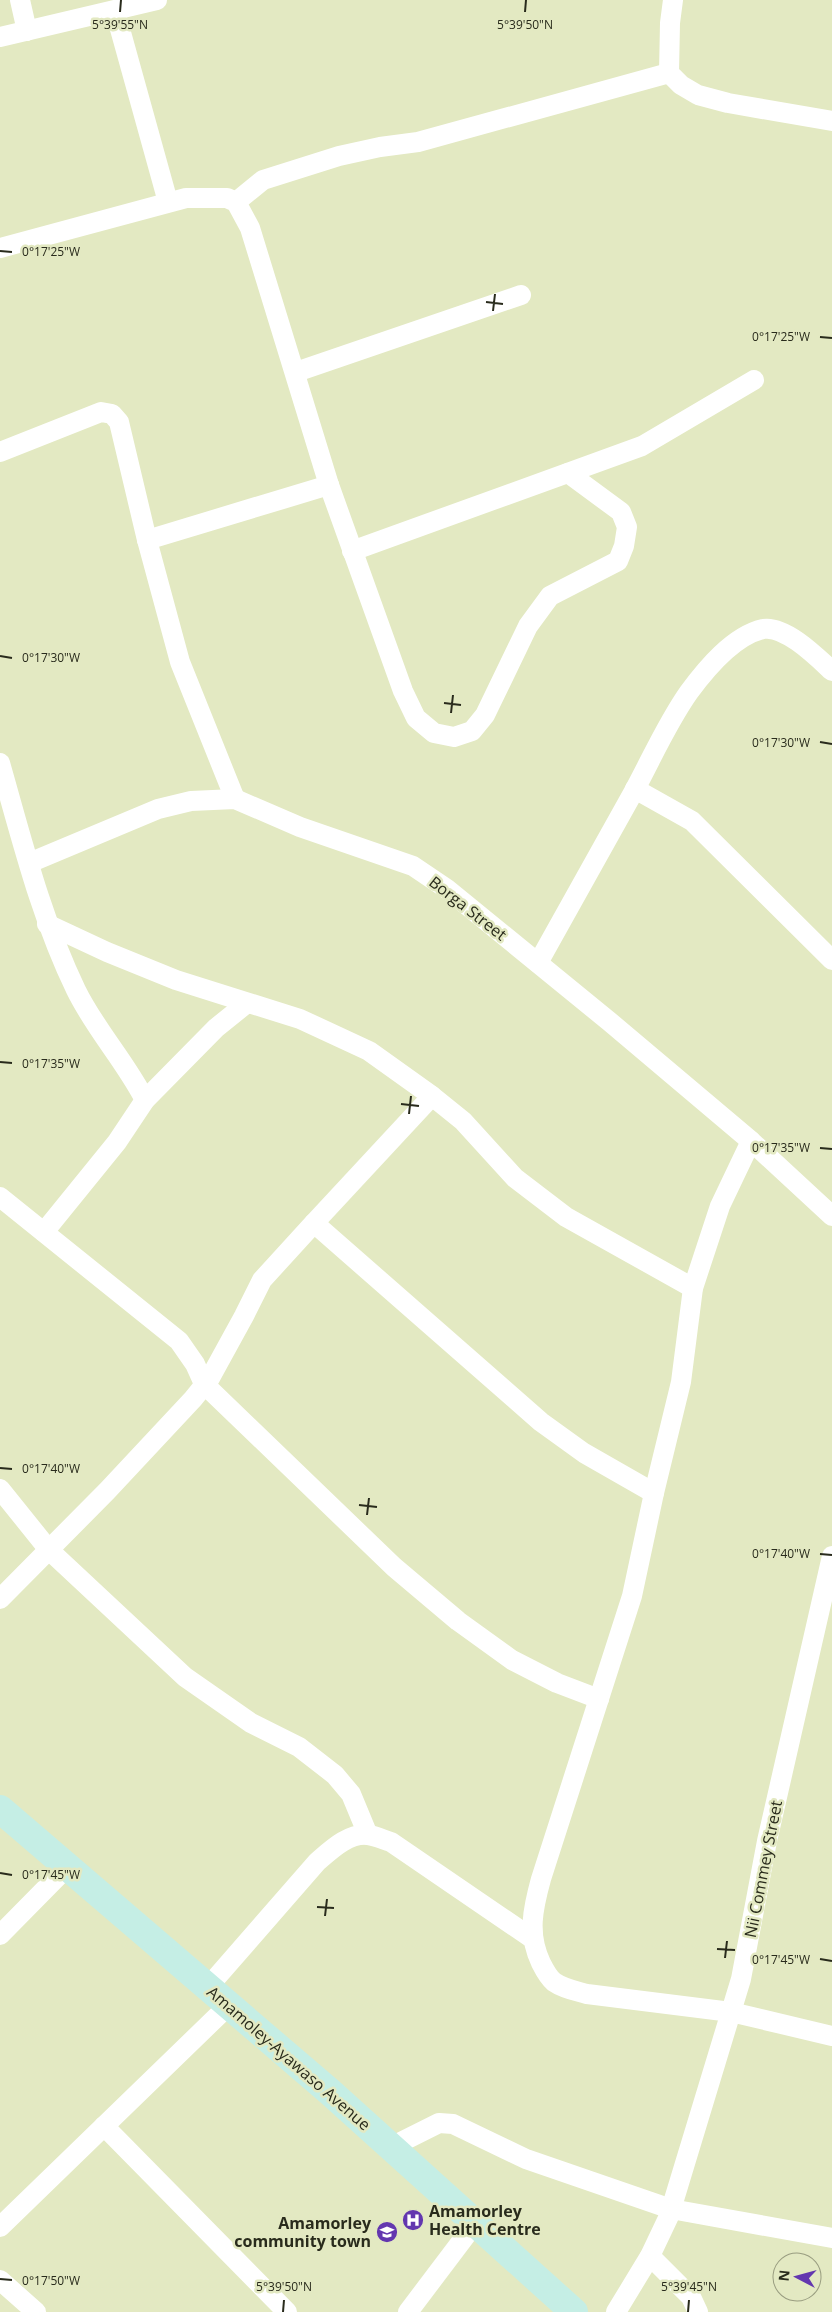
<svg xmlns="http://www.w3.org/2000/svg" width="832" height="2312" font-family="'Open Sans',sans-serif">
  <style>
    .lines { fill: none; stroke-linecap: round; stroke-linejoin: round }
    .street { stroke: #fff; stroke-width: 20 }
    .secondary { stroke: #c5eee5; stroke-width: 28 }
    .ticks { fill: none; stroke: #292b1c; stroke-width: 2 }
    .labels { text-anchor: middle; stroke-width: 5; stroke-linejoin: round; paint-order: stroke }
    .street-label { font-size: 16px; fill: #292b1c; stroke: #e3e9c2 }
    .poi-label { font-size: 16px; font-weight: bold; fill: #292b1c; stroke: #e3e9c2; text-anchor: start }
    .ticks-label { font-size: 12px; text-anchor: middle; fill: #292b1c; stroke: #e3e9c2; stroke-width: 5; stroke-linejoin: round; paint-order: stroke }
  </style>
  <rect width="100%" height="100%" fill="#e3e9c2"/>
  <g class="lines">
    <g class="street">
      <path d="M20,0L27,31"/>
      <path d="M673,0L670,23L669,73L681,85L698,95L728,103L832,121"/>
      <path d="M115,11L168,202"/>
      <path d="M0,37L157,0"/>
      <path d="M236,202L263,180L339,156L380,147L418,142L669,73"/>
      <path d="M0,248L186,198H227L236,202L250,228L329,485L403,691L416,718L434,733L454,737L472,731L485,715L528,626L550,596L618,561L624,546L627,527L621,512L568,473"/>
      <path d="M296,372L521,295"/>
      <path d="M0,452L101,412L112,414L119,422L147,540L180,662L235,799"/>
      <path d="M147,540L329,485"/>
      <path d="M352,551L642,446L754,380"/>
      <path d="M0,763C22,840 41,918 76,990C95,1029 125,1061 145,1100"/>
      <path d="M635,789L692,821L832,960"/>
      <path d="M29,863L158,809L191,801L235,799L300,827L413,866L447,889L610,1022L751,1141L832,1216"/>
      <path d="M47,924L107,952L176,980L300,1019L369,1051L432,1096L463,1121L515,1178L566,1217L693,1288"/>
      <path d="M538,963C570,906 602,849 634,791C652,758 667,723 689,692C706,669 733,636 763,629C785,625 817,657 832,671"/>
      <path d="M751,1141L720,1206L693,1288L681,1382L654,1493L632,1596L541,1879C533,1908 527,1934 541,1963C544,1969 548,1977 554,1982C564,1989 576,1991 587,1994L731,2012L832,2036"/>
      <path d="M0,1197L179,1341L195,1364L204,1384L394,1567L458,1621L512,1660L557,1683L599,1699"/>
      <path d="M314,1223L432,1096"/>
      <path d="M44,1232L117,1142L145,1100L216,1028L247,1003"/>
      <path d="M0,1489L49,1550L185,1677L251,1723L299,1747L335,1775L351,1794L368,1835"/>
      <path d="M0,1599L107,1491L193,1399L210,1378L244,1316L262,1280L314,1223L541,1422L584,1453L654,1493"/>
      <path d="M0,1935L67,1867"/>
      <path d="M208,1987L317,1862C331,1850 348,1833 368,1835C376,1836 384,1840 391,1842L533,1939"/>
      <path d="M104,2126L287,2312"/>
      <path d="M391,2147L439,2123L453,2124L526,2159L671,2209L832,2238"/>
      <path d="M0,2227L229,2005"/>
      <path d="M650,2256L691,2297L698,2312"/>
      <path d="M0,2280L36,2312"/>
      <path d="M408,2312L476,2222"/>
      <path d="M616,2312L650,2256L669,2216L741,1979L767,1841L832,1556"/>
    </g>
    <path class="secondary" d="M0,1809L330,2092L574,2312"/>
  </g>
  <path class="ticks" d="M120,12L121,0M525,12L526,0M0,251L12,252M486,302L503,304M493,311L495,294M820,337L832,338M0,656L12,658M444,703L461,705M451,713L453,695M820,742L832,744M0,1062L12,1063M401,1104L419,1106M409,1114L411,1096M820,1148L832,1149M0,1468L12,1469M359,1505L377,1507M367,1515L369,1498M820,1554L832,1555M0,1873L12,1875M317,1907L334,1908M325,1916L327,1899M717,1949L735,1950M725,1958L727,1941M820,1959L832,1961M0,2279L12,2280M283,2312L284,2300M688,2312L689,2300"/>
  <defs>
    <g id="hospital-disc" transform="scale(1.125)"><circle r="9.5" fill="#6337af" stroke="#e3e9c2"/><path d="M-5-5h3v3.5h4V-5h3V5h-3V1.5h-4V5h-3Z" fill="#fff"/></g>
    <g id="school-disc" transform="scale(1.125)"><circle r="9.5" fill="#6337af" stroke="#e3e9c2"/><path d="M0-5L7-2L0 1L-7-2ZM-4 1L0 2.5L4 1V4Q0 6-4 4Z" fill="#fff"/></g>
  </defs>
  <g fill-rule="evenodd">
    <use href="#hospital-disc" x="413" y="2220"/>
    <use href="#school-disc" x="387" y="2232"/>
  </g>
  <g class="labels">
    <g class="street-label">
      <text transform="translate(468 908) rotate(38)" y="6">Borga Street</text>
      <text transform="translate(763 1869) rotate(-79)" y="6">Nii Commey Street</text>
      <text transform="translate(289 2058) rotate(41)" y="6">Amamoley-Ayawaso Avenue</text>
    </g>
    <g class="poi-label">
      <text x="429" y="2217">Amamorley<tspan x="429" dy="18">Health Centre</tspan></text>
      <text x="371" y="2229" text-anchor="end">Amamorley<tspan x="371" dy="18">community town</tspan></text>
    </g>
  </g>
  <g class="ticks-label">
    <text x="120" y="29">5°39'55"N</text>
    <text x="525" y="29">5°39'50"N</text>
    <text x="51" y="256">0°17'25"W</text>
    <text x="781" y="341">0°17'25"W</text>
    <text x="51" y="662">0°17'30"W</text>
    <text x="781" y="747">0°17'30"W</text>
    <text x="51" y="1068">0°17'35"W</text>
    <text x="781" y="1152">0°17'35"W</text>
    <text x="51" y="1473">0°17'40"W</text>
    <text x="781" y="1558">0°17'40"W</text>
    <text x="51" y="1879">0°17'45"W</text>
    <text x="781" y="1964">0°17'45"W</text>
    <text x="51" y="2285">0°17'50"W</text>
    <text x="284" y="2291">5°39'50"N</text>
    <text x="689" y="2291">5°39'45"N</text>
  </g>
  <g transform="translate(797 2277) rotate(276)"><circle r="24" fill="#e3e9c2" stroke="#999d80"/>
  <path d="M0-4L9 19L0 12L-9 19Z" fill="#6337af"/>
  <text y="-8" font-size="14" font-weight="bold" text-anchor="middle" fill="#292b1c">N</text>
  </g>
</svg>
